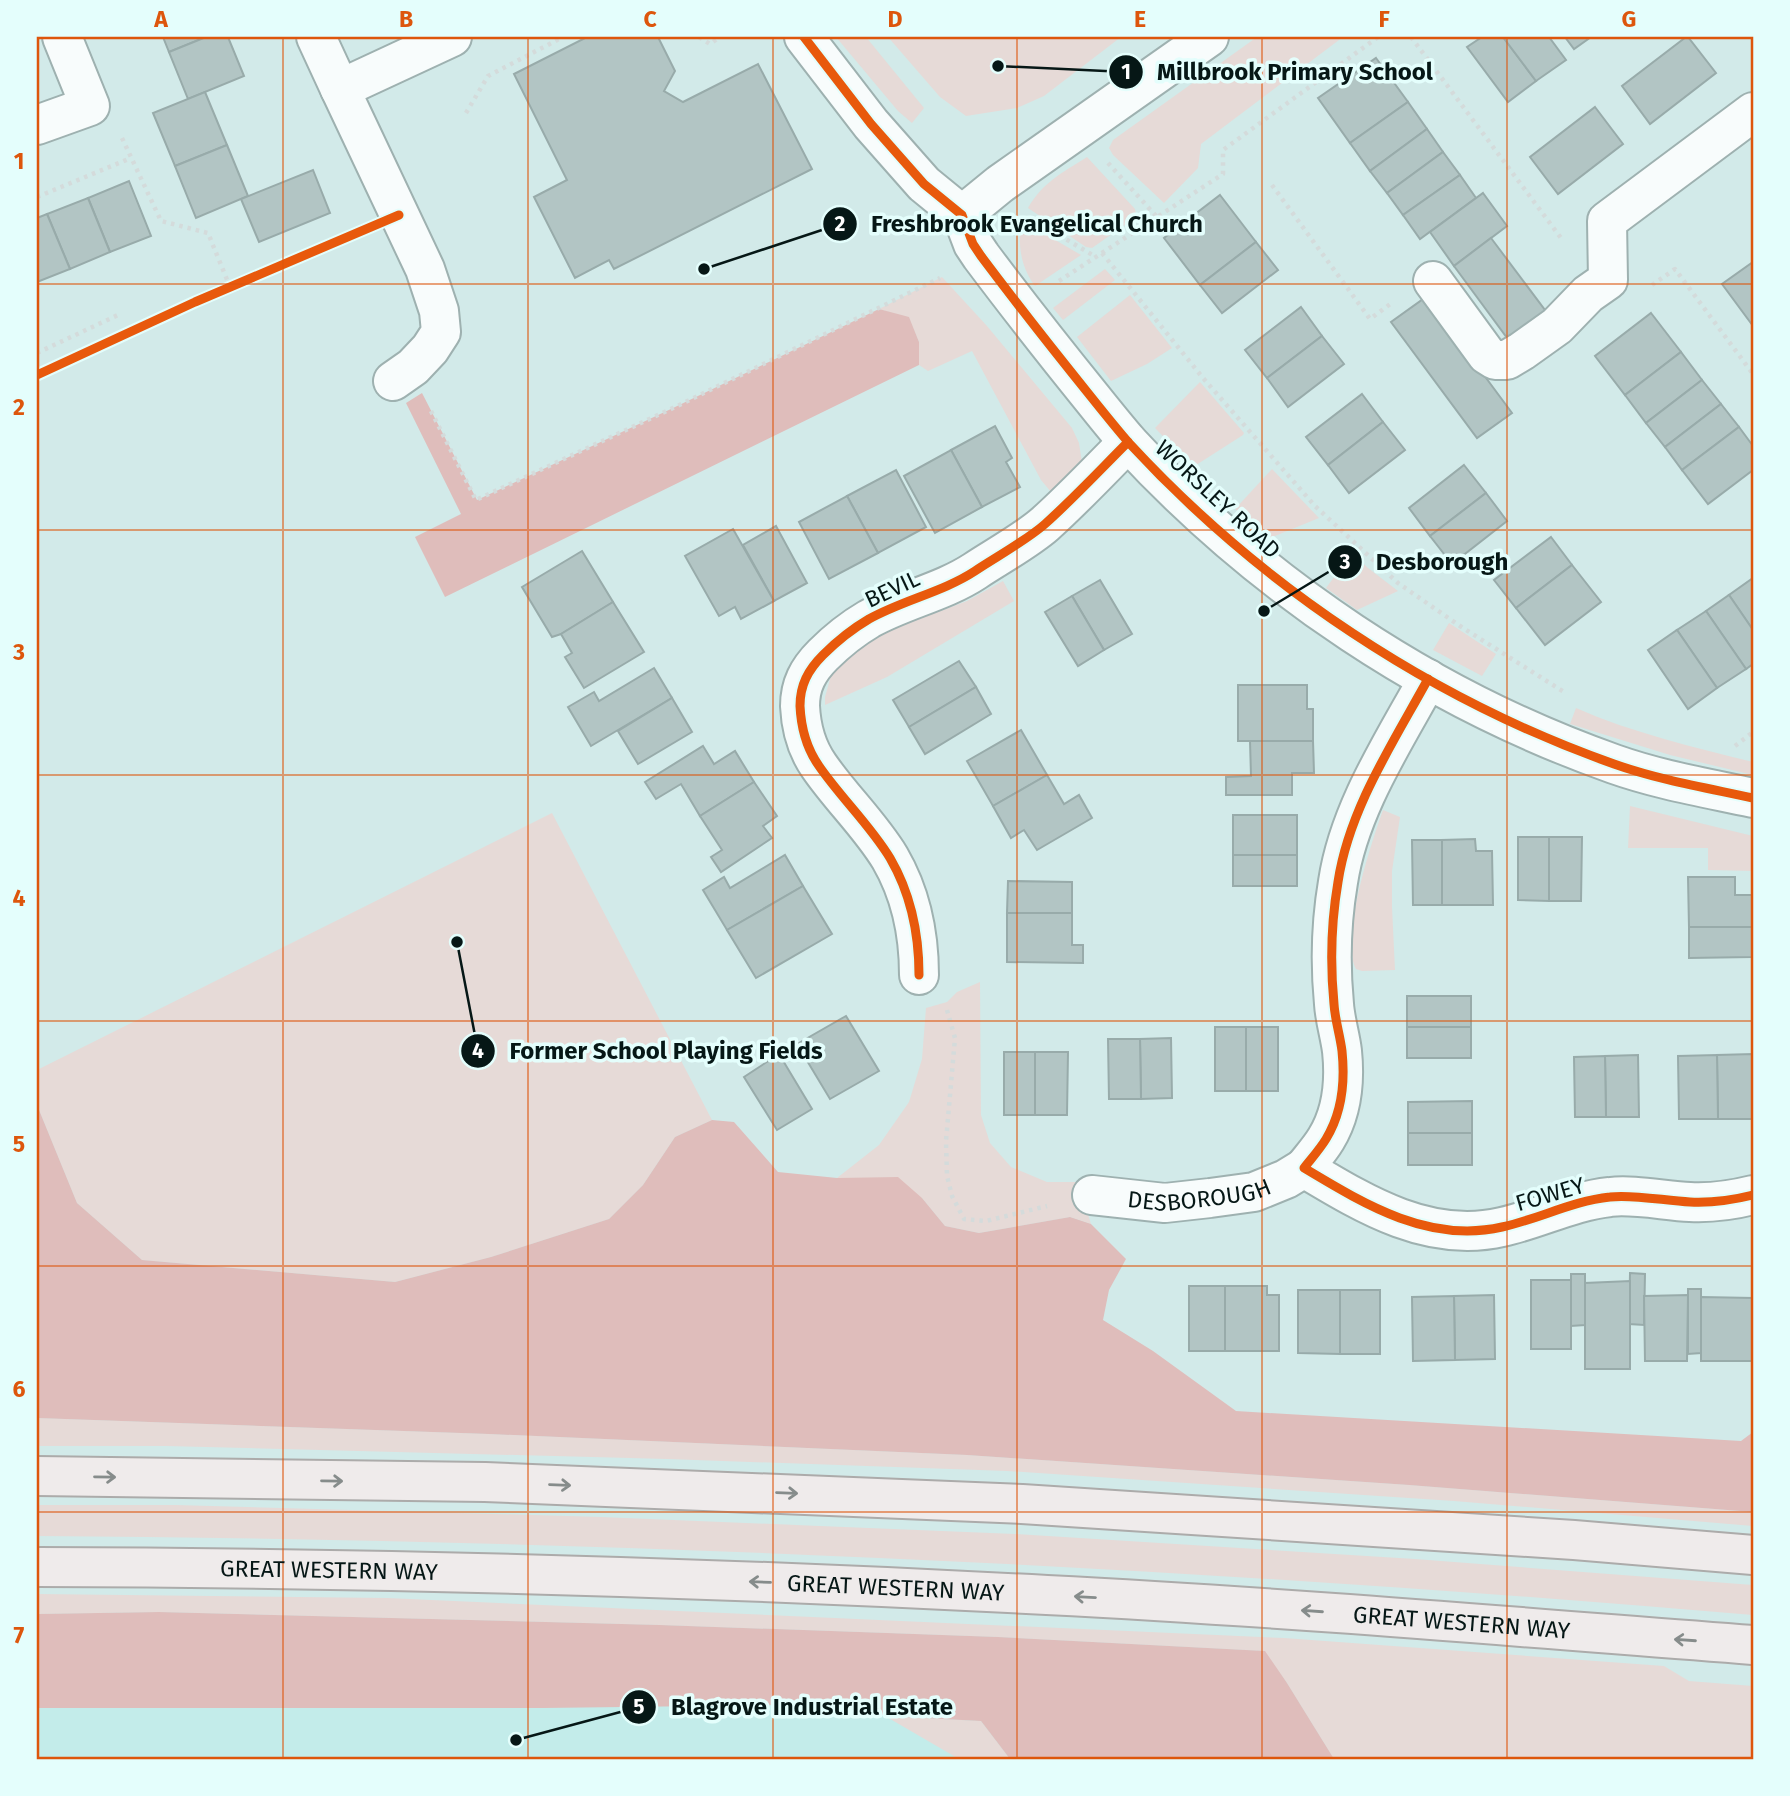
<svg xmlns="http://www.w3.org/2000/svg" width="1790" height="1796" font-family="'Fira Sans',sans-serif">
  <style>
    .built { fill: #c3ecea }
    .green { fill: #e6dad7 }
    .forest { fill: #dfbdbb }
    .building { fill: #b2c5c4; stroke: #98abaa; stroke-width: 2 }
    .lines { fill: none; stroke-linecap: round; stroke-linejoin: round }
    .minor-casing { stroke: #9eb1b0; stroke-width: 42 }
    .major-casing { stroke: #acabaa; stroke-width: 42 }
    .path { stroke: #d4dbdb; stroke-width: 4.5; stroke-dasharray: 3.5 5; stroke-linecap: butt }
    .minor { stroke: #f8fcfc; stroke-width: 38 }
    .major { stroke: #efebeb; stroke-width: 38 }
    .cycleway-casing { stroke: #e4fefc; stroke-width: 13 }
    .cycleway { stroke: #e8590c; stroke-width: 9 }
    .oneway { stroke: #868c8b }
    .grid { fill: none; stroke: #dd560c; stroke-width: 2; stroke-opacity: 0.55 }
    .labels { text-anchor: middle; stroke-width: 7; stroke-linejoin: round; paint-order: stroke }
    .street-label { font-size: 23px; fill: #061716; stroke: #e4fefc }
    .leader { fill: none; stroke: #061716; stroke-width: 2.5 }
    .callout-dot { fill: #061716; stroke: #e4fefc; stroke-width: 2.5 }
    .mark-label { font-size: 21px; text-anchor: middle; font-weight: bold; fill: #fff }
    .callout-label { font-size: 24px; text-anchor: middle; font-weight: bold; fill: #061716; stroke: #e4fefc; stroke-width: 7; stroke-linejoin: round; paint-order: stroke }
    .neatline { fill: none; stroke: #dd560c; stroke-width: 2.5 }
    .grid-label { font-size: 23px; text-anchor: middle; font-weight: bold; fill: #dd560c }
  </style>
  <rect width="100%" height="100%" fill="#d2eae9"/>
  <path class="built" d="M853,1704L885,1716L981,1721L1010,1759H37V1707Z"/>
  <g class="green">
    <path d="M836,37H866L924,108L912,123L898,111Z"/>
    <path d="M888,37H1121L1044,96L1017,108L966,116L940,97Z"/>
    <path d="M1257,37H1343L1201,144L1198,168L1164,203L1113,155L1109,148L1113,140Z"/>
    <path d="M1087,157L1135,209L1136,215L1132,220L1092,248L1086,247L1028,208C1043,182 1062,173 1087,157Z"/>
    <path d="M1021,220L1081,255L1035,286C1020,266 1018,245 1021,220Z"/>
    <path d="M1105,269L1115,280L1063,320L1053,308Z"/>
    <path d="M942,277L987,326L1072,428L1079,443L1083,469L1051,492L1041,480L972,351L928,371L919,365V342L909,318L879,309Z"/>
    <path d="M1130,295L1172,348L1147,364L1111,381L1077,337Z"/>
    <path d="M1200,382L1244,433L1243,435L1193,467L1155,428Z"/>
    <path d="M1272,469L1319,518L1270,538L1235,509Z"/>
    <path d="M1352,553L1368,568L1398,591L1357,610L1326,588Z"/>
    <path d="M1003,581L1014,601L887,677L825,705V697L832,672L873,634L909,619L938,612L967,601Z"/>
    <path d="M1449,623L1496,654L1482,676L1433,650Z"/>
    <path d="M1576,708C1633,733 1693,747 1753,762V775L1670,755L1570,724Z"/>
    <path d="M1630,806L1753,836V871L1708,870V848H1628Z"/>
    <path d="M1383,810L1400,817L1392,871V907L1395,970L1362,971L1356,969C1340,937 1371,844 1383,810Z"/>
    <path d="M552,813L712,1120L675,1137L643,1185L609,1219L491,1257L395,1282L142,1260L77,1203L37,1105V1070Z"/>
    <path d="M980,982L981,1115L990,1143L1011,1167L1047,1182H1078L1091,1224L1070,1217L979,1233L945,1226L922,1198L837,1178L879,1145L909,1102L922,1059L926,1008L947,1002L957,992Z"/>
    <path d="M37,1418L489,1434L967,1455L1409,1485L1753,1512V1526L1454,1501L1007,1471L667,1459L166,1446H37Z"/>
    <path d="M37,1505H176L601,1517L1015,1534L1415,1559L1753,1585V1615C1183,1566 610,1540 37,1536Z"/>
    <path d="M37,1594L387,1598L1284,1638L1664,1666L1689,1681L1753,1686V1759H1334L1287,1683L1264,1651L998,1637L660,1625L159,1612L37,1614Z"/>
    <path d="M885,1716L981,1721L1010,1759H959Z"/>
  </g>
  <g class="forest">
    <path d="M879,309L909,317L919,342V365L445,597L415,537L461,514L406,403L422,393L477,500L673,408Z"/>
    <path d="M37,1105L77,1203L142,1260L395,1282L491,1257L609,1219L643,1185L675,1137L712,1120L734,1122L778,1172L837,1178L898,1177L922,1198L945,1226L979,1233L1070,1217L1091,1224L1126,1259L1109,1290L1103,1320L1153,1351L1236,1411L1741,1441L1753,1432V1512L1409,1485L967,1455L489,1434L37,1418Z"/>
    <path d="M159,1612L660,1625L998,1637L1265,1651L1287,1683L1334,1759H1010L981,1721L885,1716L853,1704L543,1708H37V1614Z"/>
  </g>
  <g class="building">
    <path d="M163,37H206L169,52Z"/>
    <path d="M206,37H228L244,76L188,99L169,52Z"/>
    <path d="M587,37H658L675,71L664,91L683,102L758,64L812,169L614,269L609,260L575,278L534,197L567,180L514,74Z"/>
    <path d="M1482,37H1503L1536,81L1508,102L1467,47Z"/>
    <path d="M1503,37H1549L1566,60L1536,81Z"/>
    <path d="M1565,37H1591L1574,49Z"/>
    <path d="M1686,37H1688L1716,73L1650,124L1622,86Z"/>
    <path d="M1376,58L1408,102L1350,143L1318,98Z"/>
    <path d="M205,92L227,145L175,166L153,113Z"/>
    <path d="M1408,102L1427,129L1370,171L1350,143Z"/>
    <path d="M1595,107L1623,144L1558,194L1530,157Z"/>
    <path d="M1427,129L1443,152L1387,193L1370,171Z"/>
    <path d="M227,145L248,196L196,218L175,166Z"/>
    <path d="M1443,152L1460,175L1403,215L1387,193Z"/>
    <path d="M313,170L330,213L259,242L241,199Z"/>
    <path d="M1460,175L1476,198L1420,239L1403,215Z"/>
    <path d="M129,181L151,236L110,252L88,198Z"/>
    <path d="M1483,193L1507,226L1454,266L1430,232Z"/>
    <path d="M1220,195L1256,242L1200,285L1164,238Z"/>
    <path d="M88,198L110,252L70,269L47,214Z"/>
    <path d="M47,214L70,269L37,282V218Z"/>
    <path d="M1491,238L1554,322L1516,350L1454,266Z"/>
    <path d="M1256,242L1278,270L1222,313L1200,285Z"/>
    <path d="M1753,262V326L1722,284Z"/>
    <path d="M1426,297L1512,413L1477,438L1391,322Z"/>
    <path d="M1301,307L1322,336L1267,378L1245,350Z"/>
    <path d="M1651,313L1681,352L1625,395L1595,356Z"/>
    <path d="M1322,336L1344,364L1288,407L1267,378Z"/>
    <path d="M1681,352L1702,380L1646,423L1625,395Z"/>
    <path d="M1702,380L1721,404L1665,447L1646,423Z"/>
    <path d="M1362,394L1383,422L1328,465L1306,437Z"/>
    <path d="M1721,404L1739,427L1682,470L1665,447Z"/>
    <path d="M1383,422L1405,450L1349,493L1328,465Z"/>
    <path d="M995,426L1012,458L1006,462L1020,487L982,507L951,450Z"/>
    <path d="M1739,427L1753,446V470L1708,504L1682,470Z"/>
    <path d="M951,450L982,507L935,533L904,476Z"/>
    <path d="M1464,465L1486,493L1430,536L1409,508Z"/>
    <path d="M896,470L926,527L878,553L847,496Z"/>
    <path d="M1486,493L1507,521L1452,564L1430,536Z"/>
    <path d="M847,496L878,553L829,579L799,522Z"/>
    <path d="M776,526L807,583L774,601L743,545Z"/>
    <path d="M733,529L774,601L741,619L735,607L719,616L685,556Z"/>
    <path d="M1551,537L1572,565L1516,608L1494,580Z"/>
    <path d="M582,551L613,602L561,634L552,637L522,587Z"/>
    <path d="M1572,565L1601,602L1545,645L1516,608Z"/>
    <path d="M1753,578V630L1729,595Z"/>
    <path d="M1100,580L1132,634L1104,650L1072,596Z"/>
    <path d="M1729,595L1753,630V664L1746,669L1706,611Z"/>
    <path d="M1072,596L1104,650L1078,666L1045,612Z"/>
    <path d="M613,602L644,652L584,688L565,657L572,653L561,634Z"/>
    <path d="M1706,611L1746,669L1717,688L1677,630Z"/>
    <path d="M1677,630L1717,688L1688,709L1648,650Z"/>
    <path d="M959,661L976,687L909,727L893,700Z"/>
    <path d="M654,668L672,698L591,746L568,707L594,692L599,701Z"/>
    <path d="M1238,685H1307V709H1313V741H1238Z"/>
    <path d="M976,687L991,714L925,754L909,727Z"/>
    <path d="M672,698L692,732L638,764L618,731Z"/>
    <path d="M1021,730L1047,775L993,806L967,761Z"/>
    <path d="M1250,741H1313L1314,773H1292V795H1226V777L1251,776Z"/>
    <path d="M703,746L714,764L735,751L754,782L700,816L681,784L656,799L645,782Z"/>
    <path d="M1047,775L1064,804L1079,795L1092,818L1037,850L1024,830L1011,838L993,806Z"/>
    <path d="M754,782L777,816L763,826L772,838L721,872L711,857L722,850L700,816Z"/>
    <rect x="1233" y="815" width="64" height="40"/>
    <path d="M1518,837H1549V901L1518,900Z"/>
    <path d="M1549,837H1582L1581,901H1549Z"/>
    <path d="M1475,839L1476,851H1492L1493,905H1442V840Z"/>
    <path d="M1412,840H1442V905H1413Z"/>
    <path d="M785,855L803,886L727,930L703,890L724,877L730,888Z"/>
    <rect x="1233" y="855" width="64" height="31"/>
    <path d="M1688,877H1735V895H1752V927H1689Z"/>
    <path d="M1008,881L1072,882V913H1007Z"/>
    <path d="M803,886L832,934L756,978L727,930Z"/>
    <path d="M1007,913H1072V945H1083V963L1007,962Z"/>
    <path d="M1689,927H1752V957L1689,958Z"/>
    <rect x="1407" y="996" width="64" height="31"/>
    <path d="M846,1016L879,1071L830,1099L797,1044Z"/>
    <rect x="1215" y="1027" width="31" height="64"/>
    <rect x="1246" y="1027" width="32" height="64"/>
    <rect x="1407" y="1027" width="64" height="31"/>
    <path d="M1171,1038L1172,1098L1141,1099L1140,1039Z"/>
    <path d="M1108,1039H1140L1141,1099H1109Z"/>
    <rect x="1004" y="1052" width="31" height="63"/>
    <path d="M1035,1052H1068L1067,1115H1035Z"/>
    <path d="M779,1054L812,1109L777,1130L744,1077Z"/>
    <path d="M1753,1054V1119H1718L1717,1055Z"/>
    <path d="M1638,1055L1639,1117H1606L1605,1056Z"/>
    <path d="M1717,1055L1718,1119H1679L1678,1056Z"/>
    <path d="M1605,1056L1606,1117H1575L1574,1057Z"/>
    <path d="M1472,1101V1133H1408V1102Z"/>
    <rect x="1408" y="1133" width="64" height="32"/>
    <path d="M1630,1273L1645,1274L1644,1325L1629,1324Z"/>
    <path d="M1571,1274H1585V1325L1571,1326Z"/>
    <rect x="1531" y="1280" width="40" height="69"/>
    <path d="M1630,1281V1369H1585V1283Z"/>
    <rect x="1189" y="1286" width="36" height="65"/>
    <path d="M1225,1286H1267V1295H1279V1351H1225Z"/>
    <path d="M1688,1289H1701V1353L1688,1354Z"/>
    <path d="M1298,1290H1340V1354L1298,1353Z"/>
    <rect x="1340" y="1290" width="40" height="64"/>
    <path d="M1494,1295L1495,1359L1455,1360L1454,1296Z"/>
    <path d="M1688,1295L1687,1361H1645L1644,1296Z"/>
    <path d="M1454,1296L1455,1360L1413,1361L1412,1297Z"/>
    <path d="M1701,1297L1753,1298V1361H1701Z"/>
  </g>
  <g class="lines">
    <g class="minor-casing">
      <g id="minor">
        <path d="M316,37L340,89L452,37"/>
        <path d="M804,37L871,124L924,184L962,215L973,244L981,256C1017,304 1054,351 1092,398C1104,413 1116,428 1129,443C1261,586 1430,699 1614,764C1659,780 1707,788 1753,798"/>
        <path d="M340,89L425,269L439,311L441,332L430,349L413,367L393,381"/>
        <path d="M37,125L90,106L62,37"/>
        <path d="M962,215L1000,184L1209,37"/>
        <path d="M1433,281L1487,355L1495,360H1507L1522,351L1557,326L1588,294L1608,280L1607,221L1753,112"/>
        <path d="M1428,679C1393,743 1349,809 1338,882C1331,923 1330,963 1334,1004C1335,1020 1340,1035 1342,1051C1345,1080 1342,1113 1326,1139C1320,1149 1311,1159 1304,1168C1364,1204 1429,1244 1502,1227C1539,1219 1572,1201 1610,1197C1633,1194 1666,1201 1690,1202C1711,1203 1733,1200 1753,1195"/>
        <path d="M919,975C919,934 911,894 890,858C870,825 841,798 819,766C807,749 801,727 800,706C800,685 808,670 823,655C836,642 852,629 869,619C903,600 943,592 975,571C996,557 1027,540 1045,524C1074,498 1101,469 1128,442"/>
        <path id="s1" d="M1092,1195L1165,1203L1210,1198L1254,1192L1286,1179L1304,1168"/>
      </g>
    </g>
    <g class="major-casing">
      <g id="major">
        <path d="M37,1476L485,1482L1022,1504L1574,1540L1753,1555"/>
        <path id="s2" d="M37,1567C374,1568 711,1577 1047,1595C1283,1607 1518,1627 1753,1645"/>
      </g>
    </g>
    <g class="path">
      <path d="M699,37L710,44L720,37"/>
      <path d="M1411,37L1561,238"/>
      <path d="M466,113L488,76L563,37"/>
      <path d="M122,138L161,221L208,233L230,287"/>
      <path d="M1108,163L1157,217"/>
      <path d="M1272,185L1370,319L1393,302"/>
      <path d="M37,197L131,158"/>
      <path d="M1030,218L1096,257"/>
      <path d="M1102,253L1203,378L1315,506L1398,583L1460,626L1564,692"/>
      <path d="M1059,281L1223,174V150L1378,37"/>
      <path d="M1652,285L1675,269L1753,374"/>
      <path d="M37,353L120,314"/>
      <path d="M431,411L476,500L673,408L940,278"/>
      <path d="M1735,746L1753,732"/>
      <path d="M947,1010L955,1038L946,1141L947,1176L952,1196L964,1219L986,1221L1047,1206"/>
    </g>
    <use href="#minor" class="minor"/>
    <use href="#major" class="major"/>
    <g class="cycleway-casing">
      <g id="cycleway">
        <path d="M804,37L871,124L924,184L962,215L973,244L981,256C1017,304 1054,351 1092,398C1104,413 1116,428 1129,443C1261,586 1430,699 1614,764C1659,780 1707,788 1753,798"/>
        <path d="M37,375L195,302L399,215"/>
        <path d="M1428,679C1393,743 1349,809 1338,882C1331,923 1330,963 1334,1004C1335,1020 1340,1035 1342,1051C1345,1080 1342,1113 1326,1139C1320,1149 1311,1159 1304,1168C1364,1204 1429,1244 1502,1227C1539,1219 1572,1201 1610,1197C1633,1194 1666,1201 1690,1202C1711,1203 1733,1200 1753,1195"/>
        <path d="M919,975C919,934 911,894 890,858C870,825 841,798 819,766C807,749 801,727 800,706C800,685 808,670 823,655C836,642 852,629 869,619C903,600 943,592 975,571C996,557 1027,540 1045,524C1074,498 1101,469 1128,442"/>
      </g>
    </g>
    <use href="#cycleway" class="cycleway"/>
  </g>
  <defs><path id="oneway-shaft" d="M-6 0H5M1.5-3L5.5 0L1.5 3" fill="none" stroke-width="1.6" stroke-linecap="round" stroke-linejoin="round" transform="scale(1.75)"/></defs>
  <g class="oneway">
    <use href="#oneway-shaft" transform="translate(105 1477) rotate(1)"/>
    <use href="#oneway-shaft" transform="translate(332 1481) rotate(1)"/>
    <use href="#oneway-shaft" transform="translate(560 1485) rotate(2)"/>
    <use href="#oneway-shaft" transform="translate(787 1493) rotate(2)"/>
    <use href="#oneway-shaft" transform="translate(760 1582) rotate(-178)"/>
    <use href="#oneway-shaft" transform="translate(1085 1597) rotate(-177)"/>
    <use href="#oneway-shaft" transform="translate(1312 1611) rotate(-176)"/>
    <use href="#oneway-shaft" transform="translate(1685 1640) rotate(-176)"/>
  </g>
  <path class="grid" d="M283,37V1759M528,37V1759M773,37V1759M1017,37V1759M1262,37V1759M1507,37V1759M37,284H1753M37,530H1753M37,775H1753M37,1021H1753M37,1266H1753M37,1512H1753"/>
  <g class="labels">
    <g class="street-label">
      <text transform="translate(1218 499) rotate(43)" y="8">WORSLEY ROAD</text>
      <text transform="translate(892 589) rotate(-25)" y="8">BEVIL</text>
      <text dy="8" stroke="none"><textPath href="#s1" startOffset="108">DESBOROUGH</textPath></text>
      <text transform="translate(1550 1194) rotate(-16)" y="8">FOWEY</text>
      <text dy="8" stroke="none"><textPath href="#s2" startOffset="292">GREAT WESTERN WAY</textPath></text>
      <text dy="8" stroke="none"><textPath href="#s2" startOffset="859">GREAT WESTERN WAY</textPath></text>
      <text dy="8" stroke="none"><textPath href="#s2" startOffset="1426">GREAT WESTERN WAY</textPath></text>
    </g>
  </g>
  <path class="leader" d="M998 66L1126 72M704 269L840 224M1264 611L1345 562M457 942L478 1051M516 1740L639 1707"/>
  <g class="callout-dot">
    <circle cx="998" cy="66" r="7"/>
    <circle cx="704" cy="269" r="7"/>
    <circle cx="1264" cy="611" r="7"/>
    <circle cx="457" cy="942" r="7"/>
    <circle cx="516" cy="1740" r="7"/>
    <circle cx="1126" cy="72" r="18"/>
    <circle cx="840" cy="224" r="18"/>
    <circle cx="1345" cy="562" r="18"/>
    <circle cx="478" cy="1051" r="18"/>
    <circle cx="639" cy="1707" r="18"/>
  </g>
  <g class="mark-label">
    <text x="1126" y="79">1</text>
    <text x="840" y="231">2</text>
    <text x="1345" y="569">3</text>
    <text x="478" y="1058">4</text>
    <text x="639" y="1714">5</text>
  </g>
  <g class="callout-label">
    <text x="1295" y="80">Millbrook Primary School</text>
    <text x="1037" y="232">Freshbrook Evangelical Church</text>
    <text x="1442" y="570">Desborough</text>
    <text x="666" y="1059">Former School Playing Fields</text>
    <text x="812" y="1715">Blagrove Industrial Estate</text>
  </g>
  <rect width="1790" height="1796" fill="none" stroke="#e4fefc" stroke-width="77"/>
  <rect x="38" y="38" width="1714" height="1720" class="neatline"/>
  <g class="grid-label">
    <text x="161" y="27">A</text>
    <text x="406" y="27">B</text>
    <text x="650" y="27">C</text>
    <text x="895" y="27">D</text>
    <text x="1140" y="27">E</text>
    <text x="1384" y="27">F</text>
    <text x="1629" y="27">G</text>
    <text x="19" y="169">1</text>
    <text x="19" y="415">2</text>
    <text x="19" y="660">3</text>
    <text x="19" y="906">4</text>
    <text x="19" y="1152">5</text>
    <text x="19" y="1397">6</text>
    <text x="19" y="1643">7</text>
  </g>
</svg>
